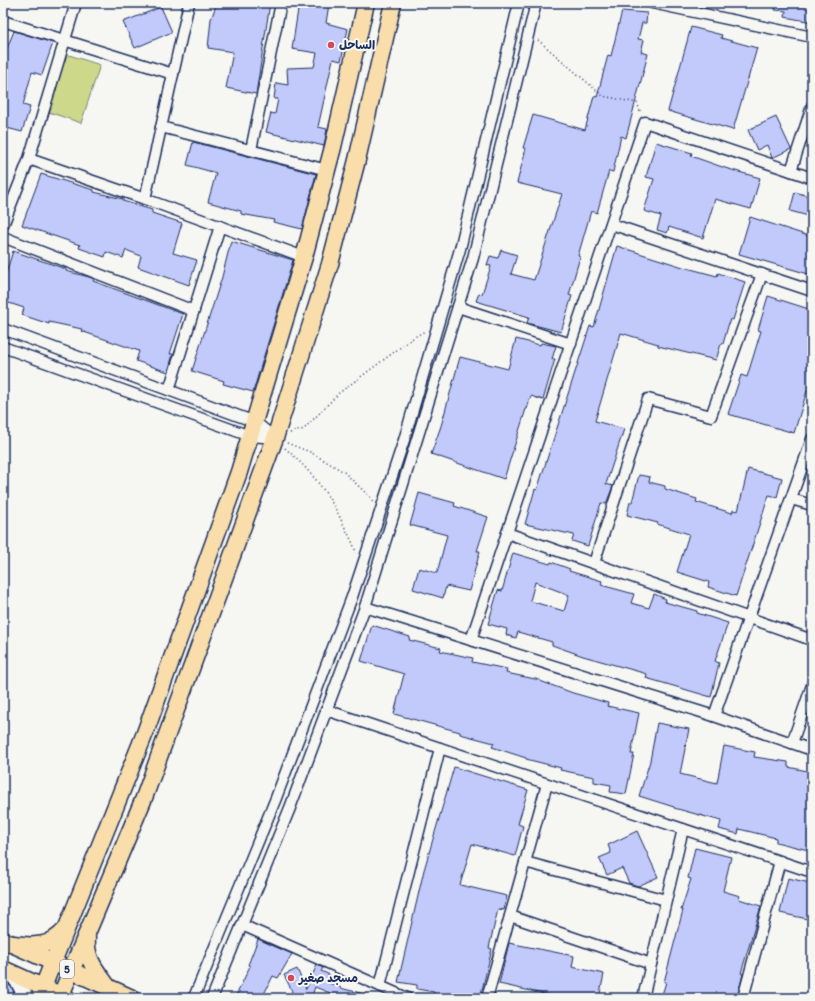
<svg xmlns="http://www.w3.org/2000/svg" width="815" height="1001" font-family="Itim,'Playpen Sans Arabic',sans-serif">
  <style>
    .green { fill: #cdd88b; stroke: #748474 }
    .building { fill: #c2c9fb; stroke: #1b2f5e; fill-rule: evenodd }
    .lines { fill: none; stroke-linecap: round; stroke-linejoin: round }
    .minor-casing { stroke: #1b2f5e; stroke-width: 13 }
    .secondary-casing { stroke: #1b2f5e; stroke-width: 17 }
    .primary-casing { stroke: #1b2f5e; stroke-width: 19 }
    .trunk-casing { stroke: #1b2f5e; stroke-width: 19 }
    .path { stroke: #1b2f5e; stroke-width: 1.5; stroke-dasharray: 1 3; stroke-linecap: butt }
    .minor { stroke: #f6f6f2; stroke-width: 10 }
    .secondary { stroke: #f6f6f2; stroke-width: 14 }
    .primary { stroke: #f9deab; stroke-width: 16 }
    .trunk { stroke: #f9deab; stroke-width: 16 }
    .poi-dot { fill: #d1495b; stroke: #f6f6f2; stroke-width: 1.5 }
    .labels { text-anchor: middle; stroke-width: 4; stroke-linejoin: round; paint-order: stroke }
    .shield { fill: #f6f6f2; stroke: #5d6b8a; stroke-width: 1 }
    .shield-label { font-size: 11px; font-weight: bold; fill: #1b2f5e }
    .poi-label { font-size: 12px; font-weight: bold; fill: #1b2f5e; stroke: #f6f6f2; text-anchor: start }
  </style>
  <rect width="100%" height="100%" fill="#f6f6f2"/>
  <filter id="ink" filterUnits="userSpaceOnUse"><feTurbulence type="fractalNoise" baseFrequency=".025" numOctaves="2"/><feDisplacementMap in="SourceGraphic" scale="8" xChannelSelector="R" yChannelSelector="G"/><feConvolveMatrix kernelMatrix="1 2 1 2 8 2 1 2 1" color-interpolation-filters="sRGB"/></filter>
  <g filter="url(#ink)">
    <path class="green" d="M66,54L100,65L81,123L46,111Z"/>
    <g class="building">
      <path d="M217,3H270L256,94L226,88L233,52L208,48L211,19Z"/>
      <path d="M299,3L329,4L326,23L348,29L341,61L333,59L318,127L327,129L324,146L266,132L271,113L275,114L278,99H274L276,83L288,85L287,68L314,67L317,53L292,49Z"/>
      <path d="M776,3H812V22L785,17L786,11L775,10Z"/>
      <path d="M161,7L172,32L135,48L123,22Z"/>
      <path d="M622,11L647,13L646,23H642L638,39L644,40L641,52L648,54L626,138L621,136L613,172L609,171L597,213L591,211L578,256L580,257L569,295L572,296L561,332L527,323L529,317L476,301L479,293L482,294L491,266L487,265L490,256L498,258L501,250L517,255L511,274L534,280L562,194L517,183L526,148H523L533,115L585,130L594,96L597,97L608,55L611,56Z"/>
      <path d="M691,27L722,35L721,38L757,48L733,130L668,111Z"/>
      <path d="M14,31L53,43L42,75L32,72L23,105L30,107L22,132L3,127V72L7,64L3,63V58Z"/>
      <path d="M776,117L791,149L772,158L767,145L757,150L748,130Z"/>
      <path d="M193,142L316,174L302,229L273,222L274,220L241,214V211L208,202L216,173L187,165Z"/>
      <path d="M656,142L692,153L691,156L725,168L760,178L751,209L715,199L703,238L669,227L667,233L657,230L661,216L644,211L654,179L646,177Z"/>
      <path d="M41,174L94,190V192L123,199V201L152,210V213L182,223L173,253L197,260L189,285L138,267L141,256L126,250L123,258L106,252L105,257L79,248L80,245L22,225Z"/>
      <path d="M795,192L812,197V217L790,211Z"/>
      <path d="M750,217L812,237V275L739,254Z"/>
      <path d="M231,241L293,260L253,392L223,384L224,381L192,371L222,277Z"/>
      <path d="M617,246L683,267L717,276L718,273L745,282L733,320L730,319L723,344H721L716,360L658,346V344L621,333L595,421L624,429L606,484L613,486L606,504L601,503L588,546L572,541L574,535L525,524L535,489L537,490L590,326L594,327Z"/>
      <path d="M13,251L66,269V271L89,277L94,279L93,281L183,314L170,354H173L168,372L136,361L139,351L81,331L82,329L49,322V324L22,315L24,308L3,301V278L4,279Z"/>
      <path d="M768,296L812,310V393L807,391L794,433L728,414L741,375L747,377L761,331L758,330Z"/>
      <path d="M516,339L540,345L541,343L556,346L552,359H555L543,400L531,396L527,409H526L504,479L431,454L441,426L460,357L508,369Z"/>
      <path d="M748,469L782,478L777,497L769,495L736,596L708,587L709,582L677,572L689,534L657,524L658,523L627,515L630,502H632L639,475L650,477L649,482L665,486V489L697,499L696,502L732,513L733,510L738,511Z"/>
      <path d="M419,493L455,503L454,506L488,517L477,551H480L469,591L446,586L443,598L413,589L419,568L437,573L447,535L410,525Z"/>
      <path d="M513,553L550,564L551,562L570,569L569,571L602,581L601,585L634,594L631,603L649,608L654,594L666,599L665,602L697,611V613L728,623L715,661L719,663L711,697L646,678L647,674L583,656L552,645V642L518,632L516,638L506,635L507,629L488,624L498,590L502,591ZM535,582L569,595L564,611L530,601Z"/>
      <path d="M372,625L410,637L409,640L441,648L440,651L473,658L472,662L507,669L506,673L540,680V681L573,693L608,703L607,706L639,713L631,754H634L626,794L610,792L611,785L594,782V777L560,770L561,768L526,759V758L492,747L494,743L460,734V732L394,714L404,674L361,661Z"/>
      <path d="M657,723L689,729L680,774L717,783L724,746L755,752L754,757L788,762V767L812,772V851L776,842V838L739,829L738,834L719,829L721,821L674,808V807L639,796L650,761Z"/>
      <path d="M454,767L528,790L518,824L523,826L515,856L472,844L460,885L507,896L504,910L498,909L489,948L492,949L480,998H433L434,992L417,989V985L398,982L424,870Z"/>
      <path d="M637,831L658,877L638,886L629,883L622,868L607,875L599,858L611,853L608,845Z"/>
      <path d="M695,848L731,857L723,891L740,896L739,899L761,906L741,973L743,974L737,998H661L666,982H664L683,910H681L691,879L688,878Z"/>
      <path d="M788,878L810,883V885H812V920L780,913Z"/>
      <path d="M258,939L292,954L278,978L273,976L262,998H235L250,966L248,965Z"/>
      <path d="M509,943L574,956L572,967L604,974L599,998H562L499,984Z"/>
      <path d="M317,965L323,968L321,971L330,975L327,982L344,989L369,995L368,998H328L330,993L315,987L311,998H289L292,991L284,975L297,969L306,989Z"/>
      <path d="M3,979L12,988L16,998H3Z"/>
    </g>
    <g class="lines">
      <g class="minor-casing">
        <g id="minor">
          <path d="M189,3L145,199L304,257"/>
          <path d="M652,3L812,37"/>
          <path d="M3,21L173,74"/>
          <path d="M161,127L327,170"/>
          <path d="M251,150L281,3"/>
          <path d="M29,159L145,199"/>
          <path d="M791,171L812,106"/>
          <path d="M611,224L812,291"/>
          <path d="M3,225L29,159L76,3"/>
          <path d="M3,237L194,311"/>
          <path d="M458,307L571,344"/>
          <path d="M3,329L255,422L275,438"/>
          <path d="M3,347L250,436L275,438"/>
          <path d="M169,390L220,226"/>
          <path d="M791,499L812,505"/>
          <path d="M507,533L812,640"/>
          <path d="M594,563L648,399L711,416L762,274"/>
          <path d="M365,607L714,716L812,750"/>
          <path d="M471,640L645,122L812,178"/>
          <path d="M326,710L812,872"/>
          <path d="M714,716L812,439"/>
          <path d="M792,743L812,685"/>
          <path d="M525,862L666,900"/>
          <path d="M510,916L651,964"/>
          <path d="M242,925L407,998"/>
          <path d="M380,986L440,748"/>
          <path d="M192,998L195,995L276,798L352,597L404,440L460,249L519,3"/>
          <path d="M212,998L290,808L365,607L473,258L536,3"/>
          <path d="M487,998L547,784"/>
          <path d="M643,998L683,829"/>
          <path d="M743,998L780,861"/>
        </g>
      </g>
      <g class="secondary-casing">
        <g id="secondary">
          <path d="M10,972L19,984L26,998"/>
          <path d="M38,998L43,987"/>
        </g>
      </g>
      <g class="primary-casing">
        <g id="primary">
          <path d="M87,937C85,959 96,970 108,987"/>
          <path d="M13,944C36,947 50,947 66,929"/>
          <path d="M43,987L145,733L239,472L304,257L333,147L366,3"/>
          <path d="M61,995L144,798L275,438L330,264L357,160L393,3"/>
        </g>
      </g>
      <g class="trunk-casing">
        <g id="trunk">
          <path d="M3,940L132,998"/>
          <path d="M3,969L67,998"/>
        </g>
      </g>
      <g class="path">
        <path d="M538,40L603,96L637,103L641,113"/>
        <path d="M290,433L304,429L339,393L413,338L425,331"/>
        <path d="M287,443L310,452L344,472L371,498L373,502"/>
        <path d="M285,448C314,474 330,495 346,530C350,537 354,545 356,553"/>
      </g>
      <use href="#minor" class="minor"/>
      <use href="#secondary" class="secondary"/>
      <use href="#primary" class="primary"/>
      <use href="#trunk" class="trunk"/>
    </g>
  </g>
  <g class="poi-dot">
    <circle cx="331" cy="45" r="4"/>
    <circle cx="291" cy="978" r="4"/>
  </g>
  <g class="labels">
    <rect class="shield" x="60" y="960" width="14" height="18" rx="3"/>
    <g class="shield-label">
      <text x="67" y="973">5</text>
    </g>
    <g class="poi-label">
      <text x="339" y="49">الساحل</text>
      <text x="299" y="982">مسجد صغير</text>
    </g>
  </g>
  <rect width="815" height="1001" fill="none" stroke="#f6f6f2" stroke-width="16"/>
  <rect x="8" y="8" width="799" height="985" fill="none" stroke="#1b2f5e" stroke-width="1.5" filter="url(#ink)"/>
</svg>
